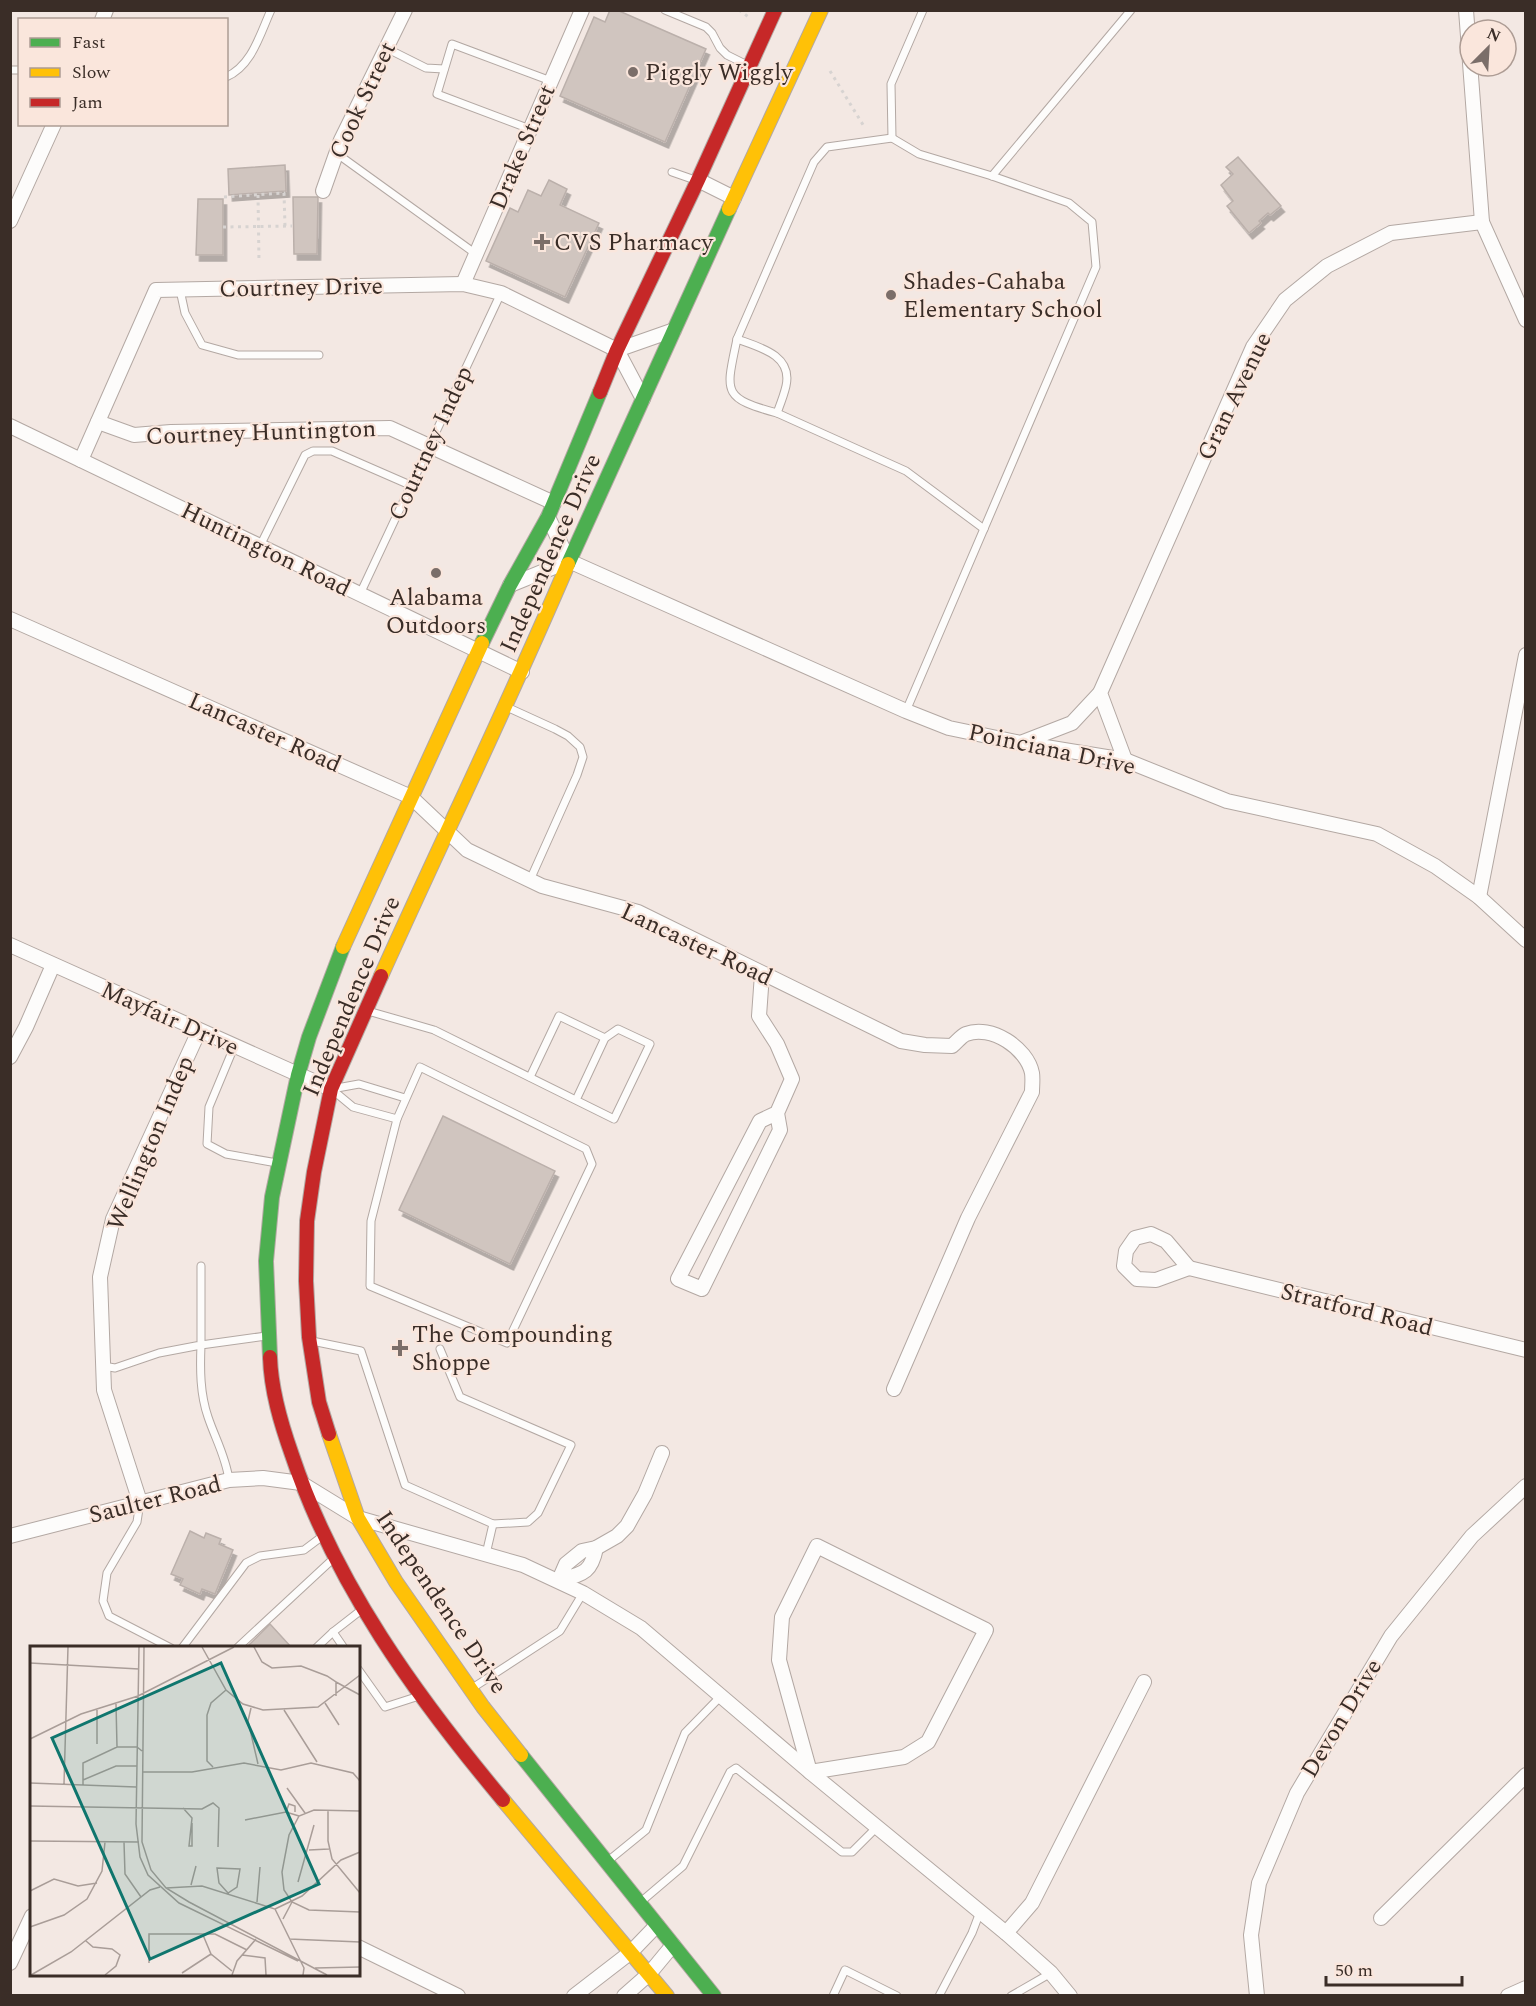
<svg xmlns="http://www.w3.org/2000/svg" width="1536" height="2006" font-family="Spectral,serif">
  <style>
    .building { fill: #d0c5bf; stroke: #bbb0ab; stroke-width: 1.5; filter: url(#shadow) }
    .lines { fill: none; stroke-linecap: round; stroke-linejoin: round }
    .lane-casing { stroke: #b3a8a3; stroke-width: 9 }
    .street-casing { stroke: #b3a8a3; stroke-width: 16 }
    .fast-casing { stroke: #b3a8a3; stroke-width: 16 }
    .slow-casing { stroke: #b3a8a3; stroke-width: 16 }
    .jam-casing { stroke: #b3a8a3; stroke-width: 16 }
    .path { stroke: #d7d3d1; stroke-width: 3; stroke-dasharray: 3 4.5; stroke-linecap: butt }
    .lane { stroke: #fdfcfb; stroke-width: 7 }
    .street { stroke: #fdfcfb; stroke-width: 14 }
    .fast { stroke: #4caf50; stroke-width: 14 }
    .slow { stroke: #ffc107; stroke-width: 14 }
    .jam { stroke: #c62828; stroke-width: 14 }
    .poi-dot { fill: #7b6e69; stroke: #fae6dc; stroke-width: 2 }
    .labels { text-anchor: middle; stroke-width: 4.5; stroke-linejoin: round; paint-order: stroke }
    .poi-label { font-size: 24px; fill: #3a2d27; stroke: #fae6dc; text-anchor: start }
    .street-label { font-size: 24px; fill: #3a2d27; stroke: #fae6dc }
    .inset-road { fill: none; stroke: #a99d98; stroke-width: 1.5 }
    .view { fill: #0f766e; fill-opacity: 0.15; stroke: #0f766e; stroke-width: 3 }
    .inset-edge { fill: none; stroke: #3a2d27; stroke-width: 3 }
  </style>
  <defs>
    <filter id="shadow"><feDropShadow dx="3.5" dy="6" stdDeviation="0" flood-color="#0004"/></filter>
  </defs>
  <rect width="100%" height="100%" fill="#f3e8e3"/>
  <g class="building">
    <path d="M610,10H617L706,49L665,142L560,96L594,17L605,22Z"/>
    <path d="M1238,157L1281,206L1270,215L1268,213L1259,221L1261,223L1249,233L1227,206L1233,201L1221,185L1233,174L1226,167Z"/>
    <path d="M285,165L286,191L229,195L228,169Z"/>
    <path d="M549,180L567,189L560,205L599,223L565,297L486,261L510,208L518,212L528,190L541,196Z"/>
    <path d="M293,197H318L317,254H294Z"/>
    <path d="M198,199H223V255H196Z"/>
    <path d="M443,1116L555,1171L510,1264L399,1210Z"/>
    <path d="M190,1531L204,1538L206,1533L221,1539L219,1544L233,1550L215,1594L202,1589L200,1594L180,1585L183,1579L171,1574Z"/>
    <path d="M270,1624L292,1648H246Z"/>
  </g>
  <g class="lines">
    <g class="lane-casing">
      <g id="lane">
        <path d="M665,10L706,27L712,33L720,48L727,55L747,65"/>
        <path d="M386,48L426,68L444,69"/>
        <path d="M10,70H20"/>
        <path d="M226,77C252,66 260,34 271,10"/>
        <path d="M530,129L437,94L452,44L551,81"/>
        <path d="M892,138L891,84L923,10"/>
        <path d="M336,153L476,254"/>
        <path d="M672,172L695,180"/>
        <path d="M992,176L1131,10"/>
        <path d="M180,290L185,313L202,345L238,355H319"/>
        <path d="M737,339L814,162L827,147L892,138L919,154L992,176L1069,203L1092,222L1096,267L906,711"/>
        <path d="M737,339C759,347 793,355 786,386C784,395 780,405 777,413C721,398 726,392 737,339Z"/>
        <path d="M777,413L906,471L984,529"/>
        <path d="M260,546L305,455L313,451H332L410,485"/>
        <path d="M360,594L501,293"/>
        <path d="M509,708L555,729L568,736L580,747L583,757L577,775L530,880"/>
        <path d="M368,1011L434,1030L614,1119L650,1044L618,1029L605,1038L576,1100"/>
        <path d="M234,1047L209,1107L207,1144L226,1154L277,1163"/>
        <path d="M420,1067L586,1149L592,1164L507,1343L370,1286L371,1221L397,1119Z"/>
        <path d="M530,1077L559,1016L605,1038"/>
        <path d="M337,1088L359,1084L405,1098"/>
        <path d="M335,1092L353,1107L397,1119"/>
        <path d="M312,1341L361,1351L405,1485L493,1524L486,1554"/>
        <path d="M440,1349L460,1397L571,1445L538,1513L528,1522L493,1524"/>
        <path d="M103,1366L115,1368L159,1353L201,1345V1266"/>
        <path d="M229,1480C226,1457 215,1438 208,1417C200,1394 200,1369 201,1345L266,1336"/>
        <path d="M140,1502L137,1522L107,1573L103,1601L109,1616L171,1648"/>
        <path d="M333,1632L344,1648"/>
        <path d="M182,1648L246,1563L260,1556L304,1550L320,1538"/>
        <path d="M237,1648L333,1559"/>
        <path d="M316,1648L333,1632L360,1611"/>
        <path d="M358,1669L385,1707L416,1697"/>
        <path d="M474,1687L560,1631L583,1593"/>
        <path d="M608,1861L646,1830L685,1733L721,1696"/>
        <path d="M643,1900L683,1866L730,1772L736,1768L842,1852H852L877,1827"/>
        <path d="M833,1996L845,1970L897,1996"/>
        <path d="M939,1996L972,1933L980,1912"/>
        <path d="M1011,1996L1051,1973"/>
      </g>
    </g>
    <g class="street-casing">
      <g id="street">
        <path d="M1466,10L1482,222L1526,320"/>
        <path d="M102,20L106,10"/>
        <path d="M698,180L734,198"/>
        <path d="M323,191L341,140L405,10"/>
        <path d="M10,221L54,124"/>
        <path d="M463,284L582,10"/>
        <path d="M617,350L674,330"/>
        <path d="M98,422L134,435L171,432L390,428L554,503"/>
        <path d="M10,426L522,672"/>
        <path d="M81,460L156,290L463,284L501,293L617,350L643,399"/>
        <path d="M548,517L569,561L906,711L949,728L1021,743L1125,760L1227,801L1377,834L1435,866L1479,897L1526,940"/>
        <path d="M510,585L569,561"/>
        <path d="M10,619L411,797L467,850L542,886L638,912L901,1041L925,1045L952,1046C956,1043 961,1036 966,1034C991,1024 1027,1048 1032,1073C1033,1079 1032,1086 1032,1092L968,1218L894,1389"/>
        <path d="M1023,742L1072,723L1100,693"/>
        <path d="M1125,760L1100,693L1253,347L1285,300L1327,266L1391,233L1482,222"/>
        <path d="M1479,897L1526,655"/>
        <path d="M10,945L331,1089"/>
        <path d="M762,974L759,1016L777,1044L792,1079L777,1113L760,1121L678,1279L702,1289L780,1130L777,1113"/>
        <path d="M10,1057L26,1027L53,965"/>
        <path d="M1151,1234L1166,1241L1189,1268L1156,1280L1137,1279L1124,1266L1126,1251L1135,1238Z"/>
        <path d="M1189,1268L1526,1350"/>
        <path d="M140,1502L104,1390L100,1277L113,1219L199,1031"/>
        <path d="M10,1536L229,1480L263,1478L301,1483L358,1518L523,1565L583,1593L641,1628L810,1772L1006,1933L1051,1973L1070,1996"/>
        <path d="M817,1546L986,1630L928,1742L904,1757L810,1772L779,1660L782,1617Z"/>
        <path d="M559,1580L566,1564L582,1551L596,1548L617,1536L627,1526L645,1494L662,1453"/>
        <path d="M559,1580C582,1574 591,1574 596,1548"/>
        <path d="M1381,1918L1526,1775"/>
        <path d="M1006,1933L1032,1903L1144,1682"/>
        <path d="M358,1947L458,1996"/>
        <path d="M10,1963L32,1916"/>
        <path d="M574,1996L631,1952L657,1925"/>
        <path d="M624,1996L649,1974L673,1945"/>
        <path d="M1257,1996L1251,1935L1259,1883L1297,1793L1391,1636L1472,1536L1526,1486"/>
        <path d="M1508,1996L1526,1988"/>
      </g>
    </g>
    <g class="fast-casing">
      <g id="fast">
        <path d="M568,564L729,209"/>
        <path d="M482,643L510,585L548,517L600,392"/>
        <path d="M270,1357L266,1261L272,1197L298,1075L309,1037L343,947"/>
        <path d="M521,1755L714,1996"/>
      </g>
    </g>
    <g class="slow-casing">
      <g id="slow">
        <path d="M729,209L821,10"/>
        <path d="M343,947L482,643"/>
        <path d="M381,976C443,838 509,703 568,564"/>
        <path d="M329,1434L358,1518L396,1582L483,1707L521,1755"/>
        <path d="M503,1800L667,1996"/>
      </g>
    </g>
    <g class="jam-casing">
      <g id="jam">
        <path d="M600,392L617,350L698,180L775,10"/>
        <path d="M270,1357C271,1391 281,1424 292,1455C335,1584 416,1696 503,1800"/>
        <path d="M329,1434L319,1402L309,1337L306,1281L307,1221L314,1172L331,1089L381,976"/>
      </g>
    </g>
    <g class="path">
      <path d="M739,10L750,18"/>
      <path d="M830,71L865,128"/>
      <path d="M258,195L259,262"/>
      <path d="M224,197L284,193L285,226"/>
      <path d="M223,227L292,226"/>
    </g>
    <use href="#lane" class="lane"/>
    <use href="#street" class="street"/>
    <use href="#fast" class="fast"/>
    <use href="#slow" class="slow"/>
    <use href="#jam" class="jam"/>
  </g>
  <g class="poi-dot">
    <circle cx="633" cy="72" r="6"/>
    <path d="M539 233h6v6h6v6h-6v6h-6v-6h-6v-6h6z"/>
    <circle cx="891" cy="295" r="6"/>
    <circle cx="436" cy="573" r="6"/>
    <path d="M397 1339h6v6h6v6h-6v6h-6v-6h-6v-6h6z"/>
  </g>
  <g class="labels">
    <g class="poi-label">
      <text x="645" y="80">Piggly Wiggly</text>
      <text x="554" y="250">CVS Pharmacy</text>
      <text x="903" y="289">Shades-Cahaba<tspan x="903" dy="28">Elementary School</tspan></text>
      <text x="436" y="605" text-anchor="middle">Alabama<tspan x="436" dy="28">Outdoors</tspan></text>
      <text x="412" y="1342">The Compounding<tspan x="412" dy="28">Shoppe</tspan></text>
    </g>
    <g class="street-label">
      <text transform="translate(362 100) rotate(-65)" y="8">Cook Street</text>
      <text transform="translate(522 147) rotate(-67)" y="8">Drake Street</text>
      <text transform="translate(301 287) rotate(-1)" y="8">Courtney Drive</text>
      <text transform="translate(1234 396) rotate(-64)" y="8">Gran Avenue</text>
      <text transform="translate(261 432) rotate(-2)" y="8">Courtney Huntington</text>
      <text transform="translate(430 443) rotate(-65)" y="8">Courtney Indep</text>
      <text transform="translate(266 549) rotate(26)" y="8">Huntington Road</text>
      <text transform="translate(550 553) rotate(-66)" y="8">Independence Drive</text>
      <text transform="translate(265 732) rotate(24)" y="8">Lancaster Road</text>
      <text transform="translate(1052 749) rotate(12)" y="8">Poinciana Drive</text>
      <text transform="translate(697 944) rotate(25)" y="8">Lancaster Road</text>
      <text transform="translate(351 996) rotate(-67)" y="8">Independence Drive</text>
      <text transform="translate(170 1018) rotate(24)" y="8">Mayfair Drive</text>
      <text transform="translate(150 1143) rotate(-67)" y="8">Wellington Indep</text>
      <text transform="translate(1357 1309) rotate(14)" y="8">Stratford Road</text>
      <text transform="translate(155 1499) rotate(-14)" y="8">Saulter Road</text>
      <text transform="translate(442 1602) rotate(56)" y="8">Independence Drive</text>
      <text transform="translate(1341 1718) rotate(-59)" y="8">Devon Drive</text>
    </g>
  </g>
  <g transform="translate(30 1646)">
    <rect width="330" height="330" fill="#f3e8e3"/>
    <path class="inset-road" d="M109,1L106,178L110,211L118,229L149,257L268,315M114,1L112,196L121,224L136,242L159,256L297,329M172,1L196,44L213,58L233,64L288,61L330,29M224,1L232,16L242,22L271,20L297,30L306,36V50M0,17L109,23M306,36L330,49M295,57L309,79M86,58L87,101M221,62L218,75L228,118M254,64L287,116M0,93L51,68L108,50L204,1M67,98V64M183,121L177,115V69L181,57L196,44M112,126H162L214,117L251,124L281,117L323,127L330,135M53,134L86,120H107M0,137L106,141M34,138L38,1M53,139V117L87,101H107L112,105M257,142L275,167M0,160L172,163L183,157L189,162L188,201M153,162L162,172L159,200H162V177M298,164V195L302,213L330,247M330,165L284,164L269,170L259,189L252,226L254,244L262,256L279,264L330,266M256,166L259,158L265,160V166M215,174L256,166L269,170M0,195L109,196M94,196L95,228L111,251M279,204L299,203M187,222L210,223L207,241L198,247L189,237ZM268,236L284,179M161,239L166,220M136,242L172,240L245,263L274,322L273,329M0,245L24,233L48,240L67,237M227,256L230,221M245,263L272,250L311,214L330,206M253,273L262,256M0,281L34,269L57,253L72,225L75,196M173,289L181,308L202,325M259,293L330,296M56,295L63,301L82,303L90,309L86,320L75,329M212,309L235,312L236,329M119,317V288H185L217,304M285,322L330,321M152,327L181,308M1,329L41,306L120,244L130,241M202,329L207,315L226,293"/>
    <path class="view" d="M191,17L289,238L120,313L22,92Z"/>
    <rect width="330" height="330" class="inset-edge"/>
  </g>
  <rect width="1536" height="2006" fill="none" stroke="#3a2d27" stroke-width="24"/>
  <rect x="18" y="18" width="210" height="108" fill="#fae6dc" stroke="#ad9c94" stroke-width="1.5"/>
  <rect x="30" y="38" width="30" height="9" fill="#4caf50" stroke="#ad9c94" stroke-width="1.5"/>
  <text x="72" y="48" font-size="18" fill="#3a2d27">Fast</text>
  <rect x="30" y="68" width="30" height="9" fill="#ffc107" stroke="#ad9c94" stroke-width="1.5"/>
  <text x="72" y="78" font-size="18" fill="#3a2d27">Slow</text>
  <rect x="30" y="98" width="30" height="9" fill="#c62828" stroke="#ad9c94" stroke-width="1.5"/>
  <text x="72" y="108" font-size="18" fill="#3a2d27">Jam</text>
  <g transform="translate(1488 48) rotate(24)"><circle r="28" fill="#fae6dc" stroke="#ad9c94" stroke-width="1.5"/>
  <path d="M0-4.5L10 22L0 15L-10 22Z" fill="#7b6e69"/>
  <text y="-9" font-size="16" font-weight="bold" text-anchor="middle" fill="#3a2d27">N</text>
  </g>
  <path d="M1326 1976v9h136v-9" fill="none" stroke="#3a2d27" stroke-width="3"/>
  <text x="1335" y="1976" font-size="18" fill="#3a2d27" stroke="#fae6dc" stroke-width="4.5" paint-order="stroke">50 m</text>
</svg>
